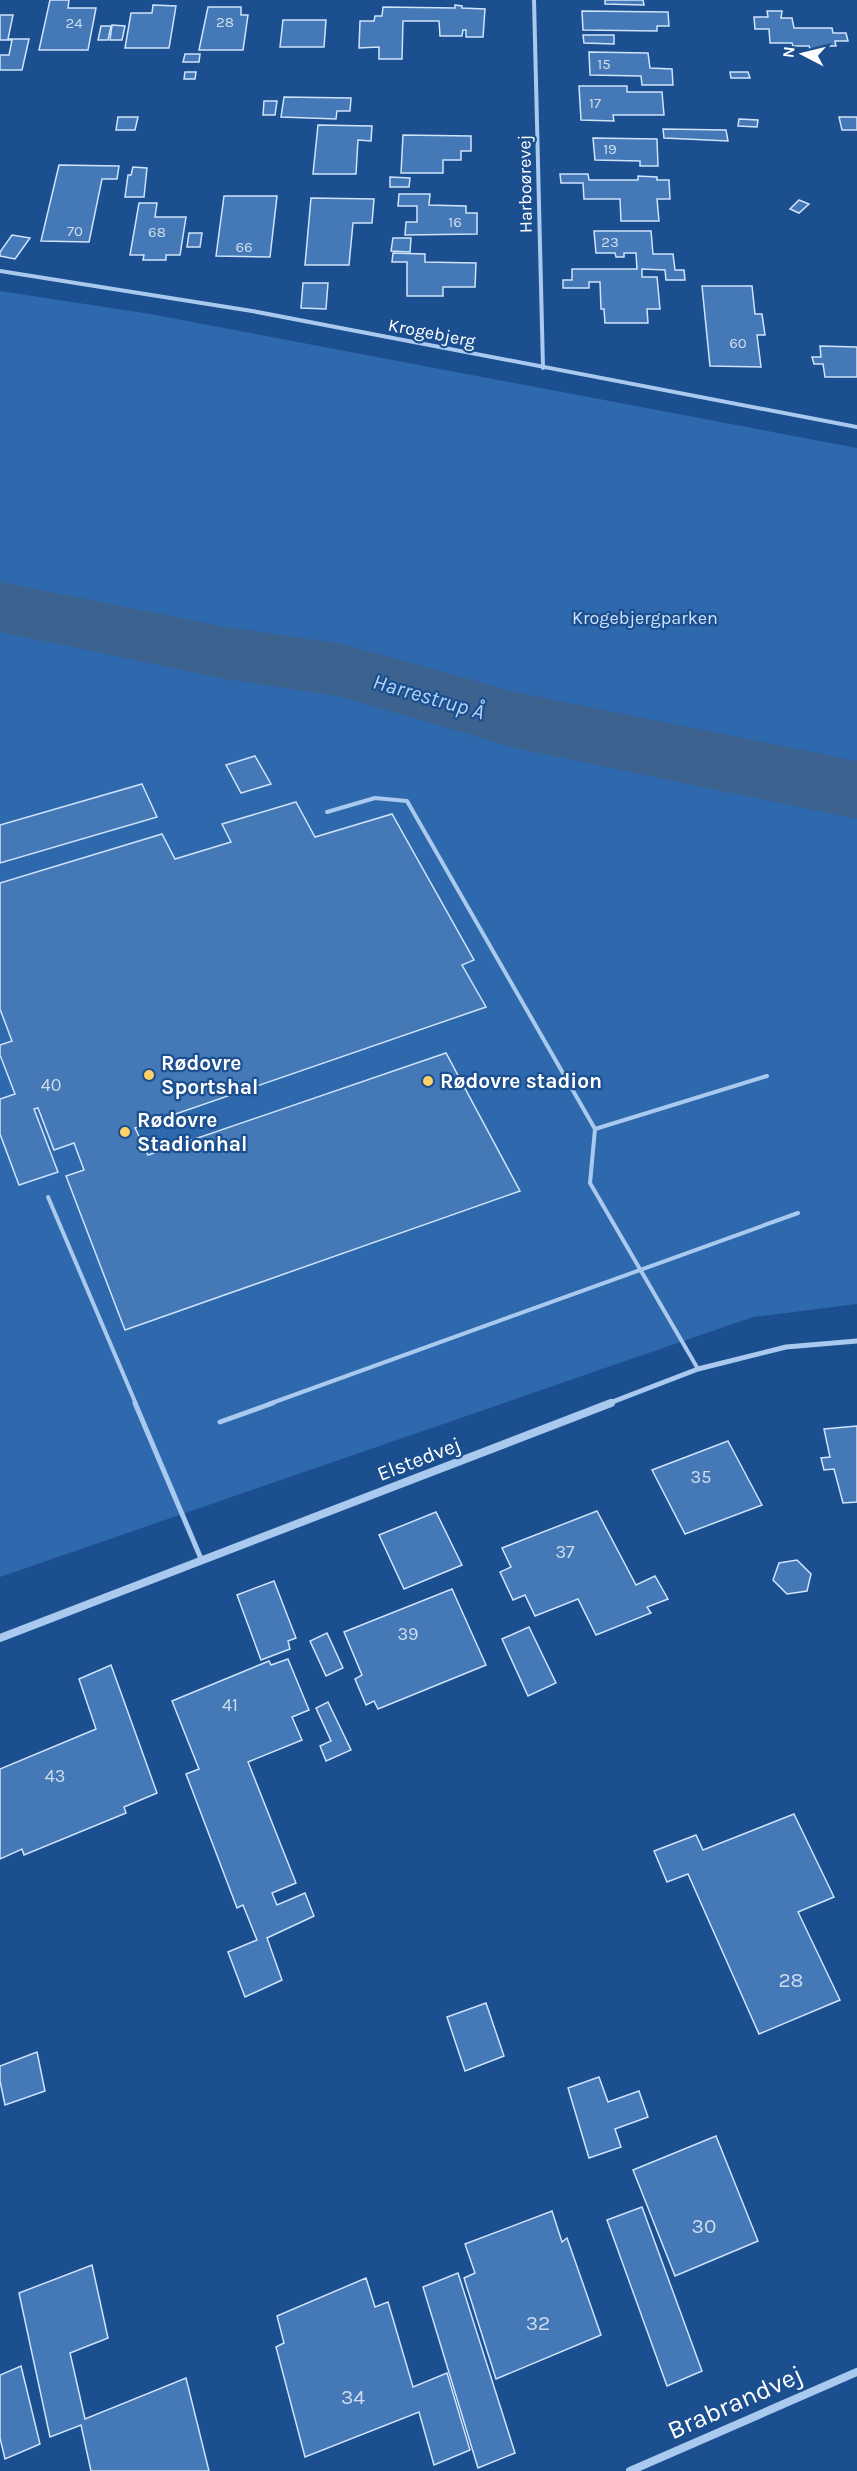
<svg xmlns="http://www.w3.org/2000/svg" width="857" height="2471" font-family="Karla,sans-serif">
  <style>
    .green { fill: #2e69ad }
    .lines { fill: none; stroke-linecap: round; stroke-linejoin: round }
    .river { fill: #3c6290; fill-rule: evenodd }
    .building { fill: #4478b7; stroke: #cfe3fa; stroke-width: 1.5 }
    .service-far1 { stroke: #a9c9ee; stroke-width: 4 }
    .service { stroke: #a9c9ee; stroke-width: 5 }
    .minor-far2 { stroke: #a9c9ee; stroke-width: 4 }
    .minor-far1 { stroke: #a9c9ee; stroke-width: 5 }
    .minor { stroke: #a9c9ee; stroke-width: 8 }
    .poi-dot { fill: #ffd166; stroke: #1b4f8f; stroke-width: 2 }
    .labels { text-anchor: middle; stroke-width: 4.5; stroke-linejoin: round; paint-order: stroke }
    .far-number-label { font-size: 15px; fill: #d0dded }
    .far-street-label { font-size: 18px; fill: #fff; stroke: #1b4f8f }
    .far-park-label { font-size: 18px; fill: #cfe3fa; stroke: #1b4f8f }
    .number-label { font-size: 18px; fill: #d0dded }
    .poi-label { font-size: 21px; font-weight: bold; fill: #fff; stroke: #1b4f8f; text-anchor: start }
    .street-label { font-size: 21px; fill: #fff; stroke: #1b4f8f }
    .near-number-label { font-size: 21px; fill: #d0dded }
    .water-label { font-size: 22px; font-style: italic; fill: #b5d3f5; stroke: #1b4f8f }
    .near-street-label { font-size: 26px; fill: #fff; stroke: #1b4f8f }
  </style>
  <rect width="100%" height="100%" fill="#1b4f8f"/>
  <path class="green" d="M0,291L150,314L857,448V1304L753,1317L0,1577Z"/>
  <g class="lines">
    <path class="river" d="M0,582L226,627L343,644L515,692L857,761V819L515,748L342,697L226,679L0,632Z"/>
  </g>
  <g class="building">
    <path d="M50,0H69L68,8H96L88,50H39Z"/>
    <path d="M605,0H643L644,5L605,4Z"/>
    <path d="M153,5L176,6L169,48H125L131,13H152Z"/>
    <path d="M455,5L462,6V8L485,9L483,37H466V30H463L462,36H440L439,21H403L402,59H379V47L359,48L360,21H374L375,16H382L383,7L455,8Z"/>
    <path d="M208,7H241V15H248L243,50H199Z"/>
    <path d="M582,11L668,12L669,26H657V31L583,30Z"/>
    <path d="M767,11H782L781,18H792L794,28H832L833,33H846L848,41H835L836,46H824L825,49H810L809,46H793L792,43H770L769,29H755L754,17H768Z"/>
    <path d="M0,15H13L8,39H29L22,70H0V55H9L12,40H0Z"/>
    <path d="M283,20H326L324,47H280Z"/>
    <path d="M112,25L125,26L122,40H110Z"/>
    <path d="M101,26H111L108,40H98Z"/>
    <path d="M583,35H614V44L584,43Z"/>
    <path d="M589,52L648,53L650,68L672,69L673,85H642L641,76L590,75Z"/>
    <path d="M185,54H200L199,62H183Z"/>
    <path d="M185,72H196L195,79H184Z"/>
    <path d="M730,72H748L750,78H731Z"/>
    <path d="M579,86H627V92H662L664,115H613L614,121L581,120Z"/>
    <path d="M284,97L351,98L350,111H337L336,119L281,117Z"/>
    <path d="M264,101H277L275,115H263Z"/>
    <path d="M118,117H138L135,130H116Z"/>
    <path d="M839,117H857V130H842Z"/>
    <path d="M739,119L758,120L757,127L738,126Z"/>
    <path d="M318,125L372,126L371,141L358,140L356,174H313Z"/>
    <path d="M663,129L726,130L728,141L664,138Z"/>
    <path d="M403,135L471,136V151H461V160H443V173H401Z"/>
    <path d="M593,138L657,139L658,166H640V161L595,160Z"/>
    <path d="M59,165L119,166L117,179H102L89,242L41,241Z"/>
    <path d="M133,167L147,168L144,197H125L128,175H131Z"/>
    <path d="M560,174H588L589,180H638V176L657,177V180H669L670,199H657L659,221H621L620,199H584L583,183H561Z"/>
    <path d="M390,177L410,178L409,187H390Z"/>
    <path d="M399,194H430L429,205L466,206V213H477V234L405,235L406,222H417V206H398Z"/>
    <path d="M224,196H277L270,257L216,256Z"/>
    <path d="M311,198L374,199L372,223H353L349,265H305Z"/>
    <path d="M799,200L809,204L799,213L790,209Z"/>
    <path d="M139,203H157L155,217H186L180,255H166V260H143L144,255H130Z"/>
    <path d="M594,231H651L653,254H673L675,270H684L685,280H666L665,270L642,269V277H657L660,309H647L648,323H605L604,309H601L600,282H589V288H563V280H572V269H637L636,253H624V257H616L615,253H596Z"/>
    <path d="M189,233H202L200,247H187Z"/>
    <path d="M12,235L30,238L15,259L0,256V252Z"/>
    <path d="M393,238H411L410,252L391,251Z"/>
    <path d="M393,253L425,254V262L476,263L475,287H443V296H407V262H392Z"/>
    <path d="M303,283H328L326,309L301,308Z"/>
    <path d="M702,286H752L755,314H762L765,335H757L761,367L710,366Z"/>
    <path d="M820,346L857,347V377H825L823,364H814L812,357H821Z"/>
    <path d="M255,756L271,784L241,793L226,765Z"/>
    <path d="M142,784L157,817L0,863V825Z"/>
    <path d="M296,802L315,837L392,814L474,960L462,965L486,1007L135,1128L148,1155L446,1053L520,1191L125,1330L66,1176L84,1170L74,1143L54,1150L38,1108L34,1109L58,1172L19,1185L0,1134V1099L15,1094L0,1055V1045L12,1041L0,1009V883L162,834L175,859L231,842L222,824Z"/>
    <path d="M857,1426V1502L843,1503L834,1469L824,1470L821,1458L830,1457L824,1429Z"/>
    <path d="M728,1441L762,1505L685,1534L652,1470Z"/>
    <path d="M597,1511L636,1585L655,1576L668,1599L647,1607L651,1613L596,1635L578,1599L535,1616L525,1595L513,1600L500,1572L511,1567L502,1548Z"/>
    <path d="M436,1512L462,1565L404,1589L379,1535Z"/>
    <path d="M797,1560L811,1574L807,1591L787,1594L773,1580L779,1563Z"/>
    <path d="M274,1581L296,1638L288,1641L290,1649L261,1660L237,1595Z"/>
    <path d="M452,1589L486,1665L378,1709L374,1701L366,1705L355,1679L362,1675L344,1632Z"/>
    <path d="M529,1627L556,1683L528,1696L502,1639Z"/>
    <path d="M327,1633L343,1668L326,1676L310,1641Z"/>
    <path d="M288,1659L309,1710L292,1717L302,1740L248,1762L296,1883L272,1893L277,1905L305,1893L314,1916L267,1938L282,1980L245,1997L228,1952L257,1940L243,1905L237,1908L186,1774L199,1769L172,1701L269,1661L271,1665Z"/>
    <path d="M111,1665L157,1793L124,1807L126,1813L24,1855L22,1849L0,1859V1769L96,1729L79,1679Z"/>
    <path d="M328,1702L351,1750L326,1761L320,1746L331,1741L316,1708Z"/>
    <path d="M794,1814L834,1897L798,1912L840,2000L759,2034L688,1874L667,1882L654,1851L696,1835L703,1850Z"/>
    <path d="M486,2003L504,2056L465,2071L447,2017Z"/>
    <path d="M37,2052L45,2091L5,2105L0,2081V2066Z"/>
    <path d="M599,2077L608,2102L639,2091L648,2117L615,2129L621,2147L589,2158L568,2088Z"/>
    <path d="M716,2136L758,2241L675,2276L633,2170Z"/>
    <path d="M642,2207L702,2371L667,2386L607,2220Z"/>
    <path d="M552,2211L562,2242L567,2238L601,2335L496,2379L464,2278L475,2273L465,2244Z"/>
    <path d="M92,2265L108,2338L70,2353L85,2419L186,2378L209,2471H91L81,2425L50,2437L19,2293Z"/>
    <path d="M458,2273L515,2453L478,2468L423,2287Z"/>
    <path d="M366,2278L375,2307L388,2302L413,2387L447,2373L470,2450L434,2465L419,2412L305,2457L276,2347L284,2343L277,2316Z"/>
    <path d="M21,2366L40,2444L5,2459L0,2438V2375Z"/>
  </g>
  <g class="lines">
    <g class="service-far1">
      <path d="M327,812L375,798L407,801L595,1129L590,1183L698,1369"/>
      <path d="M595,1129L767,1076"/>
      <path d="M48,1197L136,1404"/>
      <path d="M269,1404L798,1213"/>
    </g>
    <g class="service">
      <path d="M135,1403L202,1561"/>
      <path d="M220,1422L273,1403"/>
    </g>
    <g class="minor-far2">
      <path d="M534,0L543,368"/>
      <path d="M0,271L252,311L857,427"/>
    </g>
    <path class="minor-far1" d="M607,1404L698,1369L786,1347L857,1341"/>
    <g class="minor">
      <path d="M0,1638L611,1403"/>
      <path d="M630,2471L857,2372"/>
    </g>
  </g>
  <g class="poi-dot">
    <circle cx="149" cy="1075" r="6"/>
    <circle cx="428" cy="1081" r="6"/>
    <circle cx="125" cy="1132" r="6"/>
  </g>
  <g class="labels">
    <g class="far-number-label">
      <text x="225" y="27">28</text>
      <text x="74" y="28">24</text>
      <text x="604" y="69">15</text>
      <text x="595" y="108">17</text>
      <text x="610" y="154">19</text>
      <text x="455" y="227">16</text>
      <text x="75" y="236">70</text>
      <text x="157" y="237">68</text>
      <text x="610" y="247">23</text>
      <text x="244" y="252">66</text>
      <text x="738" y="348">60</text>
    </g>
    <g class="far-street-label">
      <text transform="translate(525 184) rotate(-91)" y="6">Harboørevej</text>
      <text transform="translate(432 333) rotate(11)" y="6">Krogebjerg</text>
    </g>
    <g class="far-park-label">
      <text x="645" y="624">Krogebjergparken</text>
    </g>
    <g class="number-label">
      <text x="51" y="1091">40</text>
      <text x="701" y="1483">35</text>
      <text x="565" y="1558">37</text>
      <text x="408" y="1640">39</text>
      <text x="230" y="1711">41</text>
      <text x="55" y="1782">43</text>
    </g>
    <g class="poi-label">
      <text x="161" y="1070">Rødovre<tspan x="161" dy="24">Sportshal</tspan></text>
      <text x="440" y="1088">Rødovre stadion</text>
      <text x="137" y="1127">Rødovre<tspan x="137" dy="24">Stadionhal</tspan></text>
    </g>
    <g class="street-label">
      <text transform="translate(419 1459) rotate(-21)" y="7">Elstedvej</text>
    </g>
    <g class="near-number-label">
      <text x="791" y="1987">28</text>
      <text x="704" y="2233">30</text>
      <text x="538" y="2330">32</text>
      <text x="353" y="2404">34</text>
    </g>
    <g class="water-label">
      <text transform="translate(429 696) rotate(16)" y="8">Harrestrup Å</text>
    </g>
    <g class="near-street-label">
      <text transform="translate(735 2402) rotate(-24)" y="9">Brabrandvej</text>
    </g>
  </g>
  <g transform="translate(803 54) rotate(277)" stroke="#1b4f8f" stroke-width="4.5" paint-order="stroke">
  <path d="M0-4.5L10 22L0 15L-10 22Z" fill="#ffffff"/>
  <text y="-9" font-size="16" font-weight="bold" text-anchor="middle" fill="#ffffff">N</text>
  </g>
</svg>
